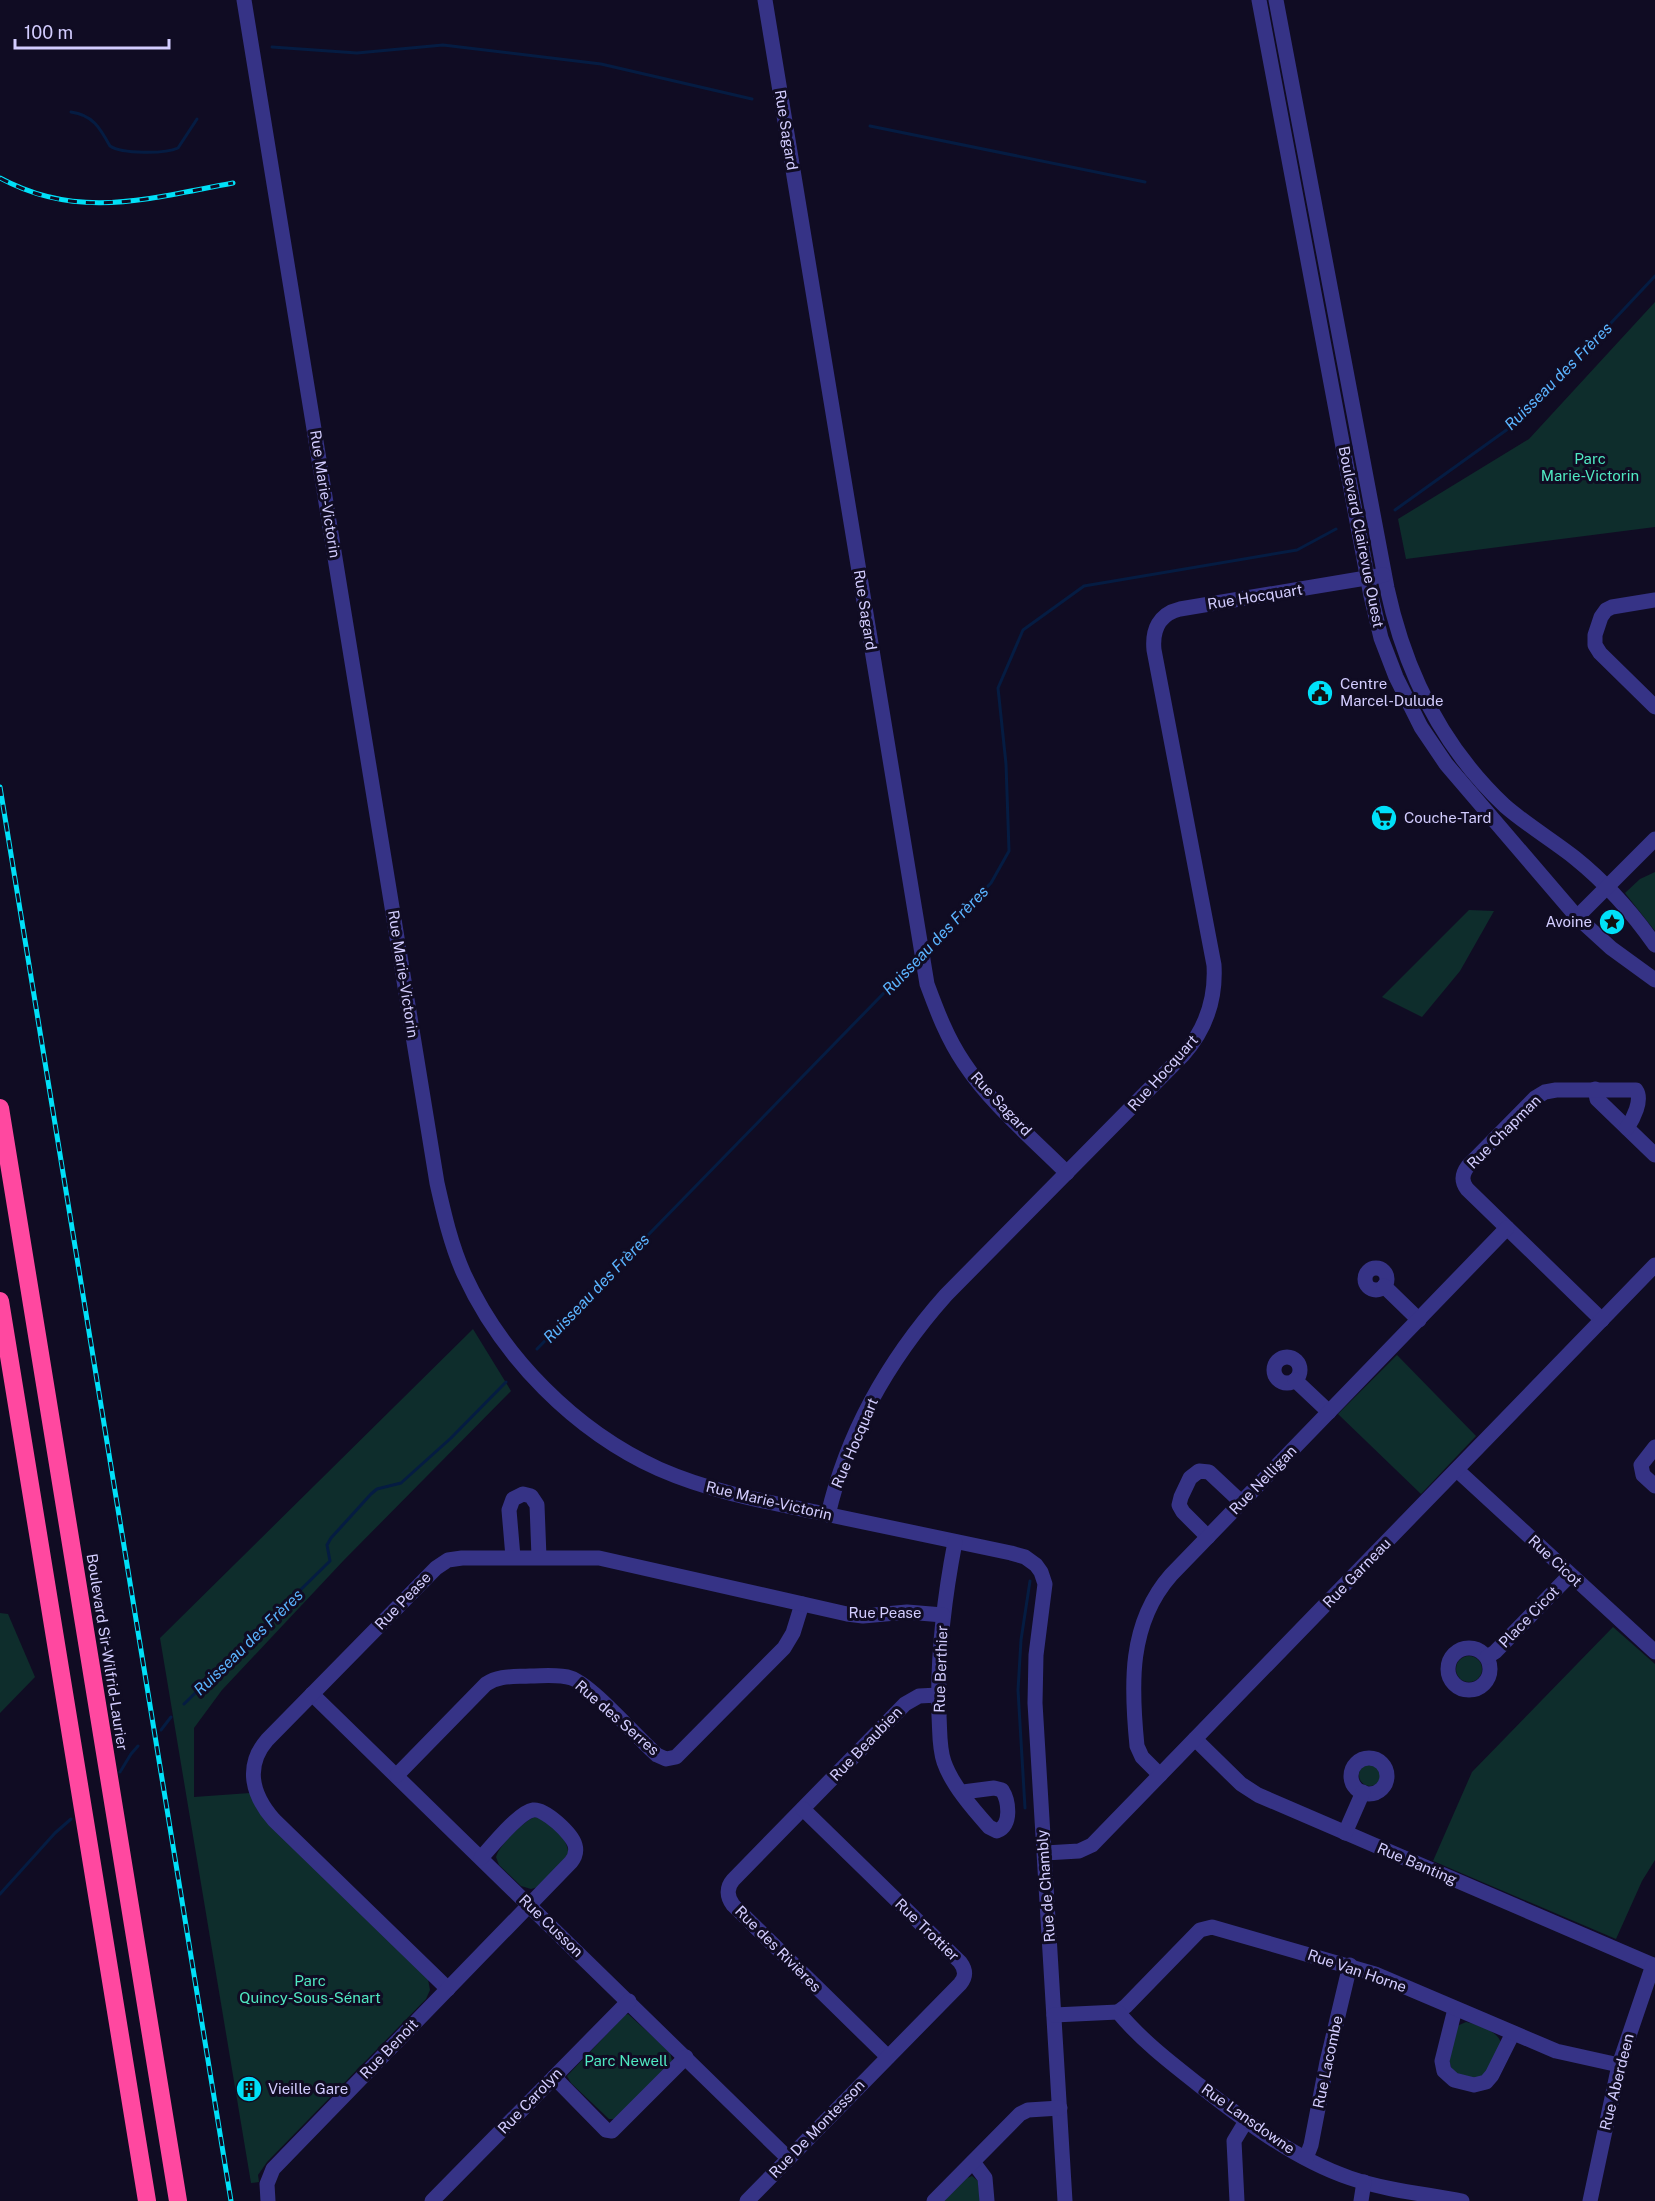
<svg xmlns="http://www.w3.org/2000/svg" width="1655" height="2201" font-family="'Public Sans',sans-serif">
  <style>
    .green { fill: #0e2d2c }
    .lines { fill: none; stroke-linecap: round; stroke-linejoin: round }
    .stream { stroke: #051c42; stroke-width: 3 }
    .minor { stroke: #363386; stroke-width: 15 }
    .highway { stroke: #ff48a0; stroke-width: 18 }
    .rail-casing { stroke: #00e0f8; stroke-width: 5 }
    .rail { stroke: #100c23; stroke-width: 3; stroke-dasharray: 9; stroke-linecap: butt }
    .labels { text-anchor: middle; stroke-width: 6; stroke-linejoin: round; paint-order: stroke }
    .street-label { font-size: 15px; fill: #d3cdff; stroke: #100c23 }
    .park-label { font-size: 15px; fill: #50e9c2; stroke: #100c23 }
    .poi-label { font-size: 15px; fill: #d3cdff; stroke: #100c23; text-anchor: start }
    .water-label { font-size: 16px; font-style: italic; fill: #5bb4ff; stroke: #100c23 }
  </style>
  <rect width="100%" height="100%" fill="#100c23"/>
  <g class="green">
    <path d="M1655,302V527L1406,559L1398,519L1529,439Z"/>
    <path d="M1655,872V931L1625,893L1640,879Z"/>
    <path d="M1469,910L1494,911L1460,971L1422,1017L1382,997Z"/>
    <path d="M473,1329L511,1391L344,1560L222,1690L194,1728V1797L250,1793L262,1816L428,1979L430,1990L426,1999L267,2162L258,2175L259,2182L251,2183L160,1638Z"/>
    <path d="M1397,1355L1476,1436L1421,1494L1338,1414Z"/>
    <path d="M0,1613L8,1614L35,1677L0,1713Z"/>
    <path d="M1613,1627L1655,1664V1860L1642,1881L1616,1939L1433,1861L1472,1772Z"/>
    <circle cx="1469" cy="1669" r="13"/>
    <circle cx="1370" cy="1775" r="11"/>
    <path d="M534,1817C549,1818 570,1840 568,1855L538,1887L531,1889L521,1886L499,1865L496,1857C499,1845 523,1822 534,1817Z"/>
    <path d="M628,2014L670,2052L672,2061L615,2119H609L571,2083L567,2076L625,2015Z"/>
    <path d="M1466,2022C1478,2025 1499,2031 1501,2044L1488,2070L1480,2079L1464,2077L1452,2071L1449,2059L1457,2026Z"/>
    <path d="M972,2176L978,2181L980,2201H944L967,2178Z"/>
  </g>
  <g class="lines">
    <g class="stream">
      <path d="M272,47L357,53L443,45L601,64L752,99"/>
      <path d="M71,112C93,115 100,128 110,146C122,154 165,154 178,148L197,119"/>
      <path d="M870,126L1145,182"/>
      <path d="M1395,510L1519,421L1655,276"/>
      <path d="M927,949L991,883L1009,851L1006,764L998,688L1023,630L1084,586L1297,550L1336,529"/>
      <path d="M537,1349L918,958"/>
      <path d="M184,1704L330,1561L327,1545L331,1538L371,1494L377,1489L401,1483L451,1438L506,1382"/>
      <path d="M161,1730L171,1717"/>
      <path d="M120,1772L131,1754L138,1746"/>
      <path d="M1025,1808L1018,1690L1021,1640L1030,1581"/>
      <path d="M0,1894L55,1833L71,1819"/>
    </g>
    <g class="minor">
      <path d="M244,0L437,1183C444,1214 451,1245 464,1274C502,1357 575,1431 659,1469C709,1491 762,1501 816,1512C881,1526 946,1539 1011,1553L1025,1557L1036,1565L1041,1572L1045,1584L1036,1655L1035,1703L1065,2201"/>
      <path d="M765,0L927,984C937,1011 947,1038 964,1063C991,1104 1032,1138 1067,1173"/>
      <path d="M1259,0L1371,596L1381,638L1396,677L1421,727L1446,764L1577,917L1611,948L1655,980"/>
      <path d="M1276,0L1387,588C1405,671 1442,747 1505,806C1527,825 1552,840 1575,858C1606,883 1632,912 1655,945"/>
      <path d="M1655,600L1612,607L1606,610L1601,617L1595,635V645L1600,653L1655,707"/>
      <path d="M1577,917L1655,839"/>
      <path d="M1595,1089L1597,1099L1655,1155"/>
      <circle cx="1376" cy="1279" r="11"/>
      <path d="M1384,1286L1419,1320"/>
      <path d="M1602,1320L1467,1189C1461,1181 1462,1174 1468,1166L1535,1098L1545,1092L1556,1090H1636C1643,1100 1633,1119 1627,1128"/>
      <circle cx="1287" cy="1370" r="13"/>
      <path d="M1295,1380L1329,1412"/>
      <path d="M1655,1447L1641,1465L1643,1475L1655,1486"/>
      <path d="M1457,1470L1655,1652"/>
      <path d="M828,1515C847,1433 890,1358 946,1295L1183,1055C1206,1029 1216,999 1214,965L1154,650C1152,630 1159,614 1180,609L1384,575"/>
      <path d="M1208,1537L1183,1512L1179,1505L1181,1497L1190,1478L1199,1471L1209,1472L1241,1502"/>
      <path d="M955,1542C944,1599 937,1658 939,1716C940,1732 939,1748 944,1762C952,1785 973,1809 989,1827L997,1831C1012,1826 1009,1801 1002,1790L994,1788L963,1792"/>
      <path d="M513,1557L509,1510L513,1499L523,1494L531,1496L537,1505L539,1557"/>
      <circle cx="1469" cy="1669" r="21"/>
      <path d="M1487,1657L1495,1652L1570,1575"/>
      <path d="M312,1694L788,2158"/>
      <path d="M1195,1739L1241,1784L1258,1795L1655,1966"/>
      <circle cx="1369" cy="1776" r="18"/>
      <path d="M397,1775L486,1684C499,1675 514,1677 530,1676C543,1676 559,1674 571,1678C592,1685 637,1738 657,1755L666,1759L676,1757L784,1648L793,1633L802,1604"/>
      <path d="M1160,1775L1142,1757L1137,1746C1131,1686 1128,1624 1171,1575L1507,1228"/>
      <path d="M1345,1833L1363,1792"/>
      <path d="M1045,1853L1079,1851L1092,1845L1655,1265"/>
      <path d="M448,1989L274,1820C253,1796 244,1767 267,1740L436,1568L448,1560L462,1558H599L847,1614L863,1616L907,1612L943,1615"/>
      <path d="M1455,2009L1442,2061L1444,2071L1454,2080L1474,2085L1486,2082L1492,2075L1513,2033"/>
      <path d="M1118,2012L1126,2006L1200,1930L1212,1927L1375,1974L1556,2051L1619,2065"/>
      <path d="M1054,2015L1118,2012C1141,2040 1171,2063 1199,2085C1245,2121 1294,2159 1350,2178C1385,2190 1425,2194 1462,2201"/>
      <path d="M888,2057L733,1905C727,1897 726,1888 733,1880L905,1704L919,1696L938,1695"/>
      <path d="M554,2077L606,2130L612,2131L686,2057"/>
      <path d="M1306,2158L1311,2145L1327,2062L1350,1965"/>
      <path d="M973,2162L985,2178L987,2201"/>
      <path d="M268,2201L267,2184L273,2169L571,1862C575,1857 577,1852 575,1845C572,1834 545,1808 533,1810C519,1812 491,1847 481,1858"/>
      <path d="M432,2201L629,2001"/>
      <path d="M747,2201L960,1984C966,1977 966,1970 960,1962L803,1809"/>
      <path d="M934,2201L1020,2114L1028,2110L1060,2108"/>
      <path d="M1237,2201L1234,2141L1246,2121"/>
      <path d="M1361,2201L1364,2182"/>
      <path d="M1590,2201L1619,2065L1653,1965"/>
    </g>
    <g class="highway">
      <path d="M0,1108L178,2201"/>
      <path d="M0,1301L147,2201"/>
    </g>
    <g class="rail-casing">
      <g id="rail">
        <path d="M0,178C79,221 150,198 233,183"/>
        <path d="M0,787L231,2201"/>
      </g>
    </g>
    <use href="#rail" class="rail"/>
  </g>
  <defs>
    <g id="civic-disc" transform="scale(1.35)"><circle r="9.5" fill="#00e0f8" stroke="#100c23"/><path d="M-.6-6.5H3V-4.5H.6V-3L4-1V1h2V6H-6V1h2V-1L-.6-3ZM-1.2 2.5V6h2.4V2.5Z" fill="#111"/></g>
    <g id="supermarket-disc" transform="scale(1.35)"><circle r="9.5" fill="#00e0f8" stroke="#100c23"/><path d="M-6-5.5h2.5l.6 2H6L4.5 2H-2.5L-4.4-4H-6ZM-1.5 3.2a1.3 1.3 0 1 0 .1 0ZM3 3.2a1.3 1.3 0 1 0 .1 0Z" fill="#111"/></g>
    <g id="sight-disc" transform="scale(1.35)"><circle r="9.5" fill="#00e0f8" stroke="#100c23"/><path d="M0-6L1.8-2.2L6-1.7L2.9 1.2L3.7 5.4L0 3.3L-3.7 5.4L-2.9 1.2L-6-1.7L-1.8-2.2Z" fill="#111"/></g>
    <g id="building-disc" transform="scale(1.35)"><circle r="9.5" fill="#00e0f8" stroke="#100c23"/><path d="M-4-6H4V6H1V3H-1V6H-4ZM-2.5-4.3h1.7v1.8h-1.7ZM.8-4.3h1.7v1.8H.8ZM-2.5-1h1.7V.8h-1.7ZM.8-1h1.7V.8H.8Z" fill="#111"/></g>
  </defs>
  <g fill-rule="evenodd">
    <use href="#civic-disc" x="1320" y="693"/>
    <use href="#supermarket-disc" x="1384" y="818"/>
    <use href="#sight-disc" x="1612" y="922"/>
    <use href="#building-disc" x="249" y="2089"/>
  </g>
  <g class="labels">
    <g class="street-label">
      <text transform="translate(786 130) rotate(81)" y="5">Rue Sagard</text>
      <text transform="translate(325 494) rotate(81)" y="5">Rue Marie-Victorin</text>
      <text transform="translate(1361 537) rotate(79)" y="5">Boulevard Clairevue Ouest</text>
      <text transform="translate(1255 597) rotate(-9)" y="5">Rue Hocquart</text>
      <text transform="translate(865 610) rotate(81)" y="5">Rue Sagard</text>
      <text transform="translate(403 974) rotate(81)" y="5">Rue Marie-Victorin</text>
      <text transform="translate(1163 1073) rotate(-48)" y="5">Rue Hocquart</text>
      <text transform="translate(1001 1104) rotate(47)" y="5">Rue Sagard</text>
      <text transform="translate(1504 1132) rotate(-45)" y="5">Rue Chapman</text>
      <text transform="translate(855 1443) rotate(-67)" y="5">Rue Hocquart</text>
      <text transform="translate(1263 1480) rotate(-46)" y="5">Rue Nelligan</text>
      <text transform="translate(769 1501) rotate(13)" y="5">Rue Marie-Victorin</text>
      <text transform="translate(1555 1561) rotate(43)" y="5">Rue Cicot</text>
      <text transform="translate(1357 1573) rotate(-46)" y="5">Rue Garneau</text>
      <text transform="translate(403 1601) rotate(-46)" y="5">Rue Pease</text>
      <text x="885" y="1618">Rue Pease</text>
      <text transform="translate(1529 1617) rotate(-46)" y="5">Place Cicot</text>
      <text transform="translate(107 1652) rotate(81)" y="5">Boulevard Sir-Wilfrid-Laurier</text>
      <text transform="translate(941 1669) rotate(-88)" y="5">Rue Berthier</text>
      <text transform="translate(617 1718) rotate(41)" y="5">Rue des Serres</text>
      <text transform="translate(866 1744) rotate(-46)" y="5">Rue Beaubien</text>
      <text transform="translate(1417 1864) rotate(23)" y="5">Rue Banting</text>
      <text transform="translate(1046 1886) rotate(-94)" y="5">Rue de Chambly</text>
      <text transform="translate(551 1926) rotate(44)" y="5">Rue Cusson</text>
      <text transform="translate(927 1930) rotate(44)" y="5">Rue Trottier</text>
      <text transform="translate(778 1949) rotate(45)" y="5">Rue des Rivières</text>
      <text transform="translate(1357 1971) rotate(19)" y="5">Rue Van Horne</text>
      <text transform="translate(389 2049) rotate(-46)" y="5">Rue Benoit</text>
      <text transform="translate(1328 2062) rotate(-78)" y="5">Rue Lacombe</text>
      <text transform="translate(1617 2082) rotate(-76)" y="5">Rue Aberdeen</text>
      <text transform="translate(530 2101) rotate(-46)" y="5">Rue Carolyn</text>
      <text transform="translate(1248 2119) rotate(35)" y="5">Rue Lansdowne</text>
      <text transform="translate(817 2129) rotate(-46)" y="5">Rue De Montesson</text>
    </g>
    <g class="park-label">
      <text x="1590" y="464">Parc<tspan x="1590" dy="17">Marie-Victorin</tspan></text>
      <text x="310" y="1986">Parc<tspan x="310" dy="17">Quincy-Sous-Sénart</tspan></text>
      <text x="626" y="2066">Parc Newell</text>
    </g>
    <g class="poi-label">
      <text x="1340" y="689">Centre<tspan x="1340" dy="17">Marcel-Dulude</tspan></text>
      <text x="1404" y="823">Couche-Tard</text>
      <text x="1592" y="927" text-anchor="end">Avoine</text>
      <text x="268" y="2094">Vieille Gare</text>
    </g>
    <g class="water-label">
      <text transform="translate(1558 376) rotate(-45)" y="6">Ruisseau des Frères</text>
      <text transform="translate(935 940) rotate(-46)" y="6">Ruisseau des Frères</text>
      <text transform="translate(596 1288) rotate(-46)" y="6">Ruisseau des Frères</text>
      <text transform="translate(248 1642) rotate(-44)" y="6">Ruisseau des Frères</text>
    </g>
  </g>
  <path d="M15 39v9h154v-9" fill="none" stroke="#d3cdff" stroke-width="3"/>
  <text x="24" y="39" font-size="18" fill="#d3cdff" stroke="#100c23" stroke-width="4.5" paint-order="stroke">100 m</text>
</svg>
